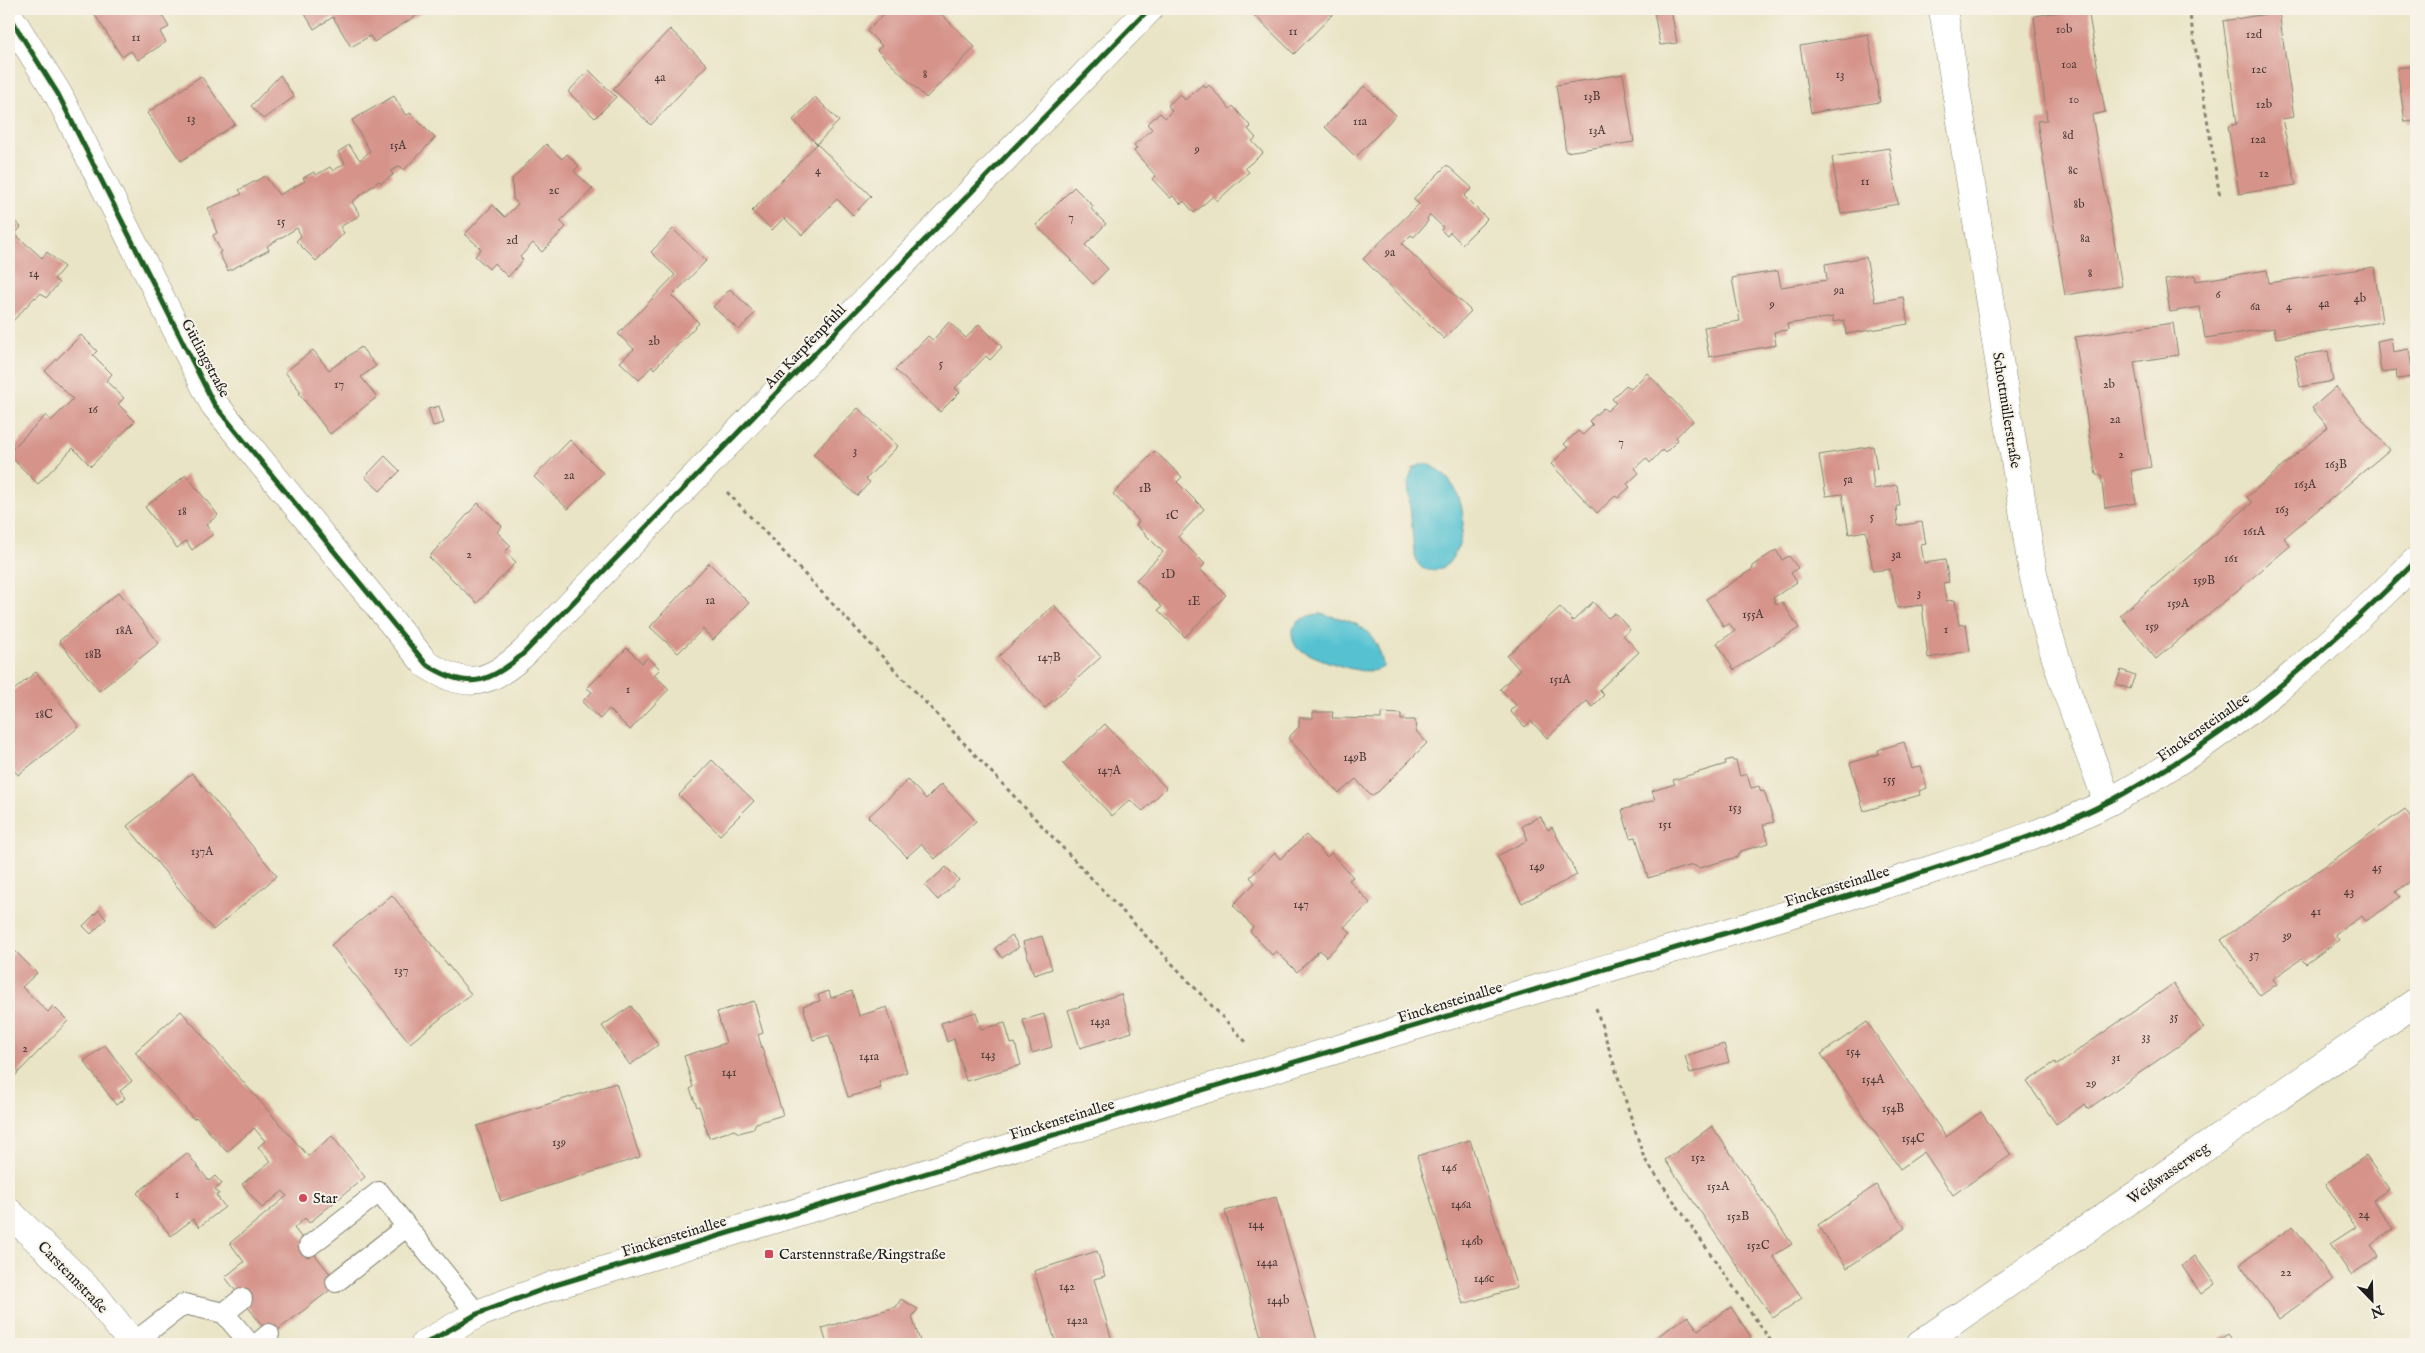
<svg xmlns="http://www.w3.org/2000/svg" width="2425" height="1353" font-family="'IM FELL English',serif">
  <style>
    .water { fill: #57c2d1; stroke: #3a6f76 }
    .building { fill: #d5938a }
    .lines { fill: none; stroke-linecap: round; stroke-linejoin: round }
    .service-casing { stroke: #828070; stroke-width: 22 }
    .minor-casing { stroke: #828070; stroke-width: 29 }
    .tertiary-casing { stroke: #828070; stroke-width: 29 }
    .path { stroke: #828070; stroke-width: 3; stroke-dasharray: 4 4; stroke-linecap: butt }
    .service { stroke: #fff; stroke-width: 20 }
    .minor { stroke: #fff; stroke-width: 28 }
    .tertiary { stroke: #fff; stroke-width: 28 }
    .cycleway-casing { stroke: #f7f3e8; stroke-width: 8 }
    .cycleway { stroke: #1b5e20; stroke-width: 5 }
    .poi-dot { fill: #d1495b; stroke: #f7f3e8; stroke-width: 2 }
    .labels { text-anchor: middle; stroke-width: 4; stroke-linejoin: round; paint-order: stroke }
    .number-label { font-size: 12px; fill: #4a3a38 }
    .street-label { font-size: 15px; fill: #1c1c1c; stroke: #f7f3e8 }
    .poi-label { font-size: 15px; fill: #1c1c1c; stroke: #f7f3e8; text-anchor: start }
  </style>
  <rect width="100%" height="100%" fill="#f7f3e8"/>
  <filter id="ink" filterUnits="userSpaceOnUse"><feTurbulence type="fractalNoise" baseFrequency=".02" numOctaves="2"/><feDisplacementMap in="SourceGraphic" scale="10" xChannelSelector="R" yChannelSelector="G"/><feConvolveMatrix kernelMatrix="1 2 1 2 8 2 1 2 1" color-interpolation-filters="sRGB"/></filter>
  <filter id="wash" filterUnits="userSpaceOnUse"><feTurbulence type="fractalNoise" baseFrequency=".0096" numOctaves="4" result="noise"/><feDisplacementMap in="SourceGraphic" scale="20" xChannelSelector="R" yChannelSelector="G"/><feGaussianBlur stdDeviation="1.12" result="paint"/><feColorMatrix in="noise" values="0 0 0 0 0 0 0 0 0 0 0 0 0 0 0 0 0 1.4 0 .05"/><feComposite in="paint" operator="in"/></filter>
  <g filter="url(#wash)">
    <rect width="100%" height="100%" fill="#e9e4c5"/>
    <g class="water">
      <path d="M1426,463C1464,479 1474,528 1450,561C1445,569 1431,573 1422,568C1417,564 1415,557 1414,551L1408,483L1413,468Z"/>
      <path d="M1320,614C1343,618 1368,623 1378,648C1380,654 1383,660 1383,667C1367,680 1313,657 1297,648C1284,629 1300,615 1320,614Z"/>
    </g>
    <g id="blocks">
      <g class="building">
        <path d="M104,9H158L169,27L160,32L166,42L138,60L131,51L122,57L95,15Z"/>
        <path d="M302,9H427L374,42L370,36L351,47L333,17L314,29Z"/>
        <path d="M889,9H895L900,13V9H936L975,47L926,98L877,50L882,46L867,31Z"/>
        <path d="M1248,9H1338L1294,54Z"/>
        <path d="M2079,9H2088L2105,112L2092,115L2122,286L2065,295L2037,121L2047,120L2034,16Z"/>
        <path d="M1671,10L1677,43L1660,45L1654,12Z"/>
        <path d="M2279,12L2294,117L2282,119L2296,185L2239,194L2228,126L2237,124L2223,21Z"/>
        <path d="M670,29L707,65L651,125L613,89Z"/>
        <path d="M1868,34L1880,102L1811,113L1800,46Z"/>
        <path d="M2416,66V121L2405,122L2397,68Z"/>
        <path d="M589,70L616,97L595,118L568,92Z"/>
        <path d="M1623,74L1634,142L1566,152L1556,85Z"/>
        <path d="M280,75L294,97L263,119L251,106Z"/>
        <path d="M201,76L235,124L181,161L147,113Z"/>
        <path d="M1203,84L1206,88L1209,85L1230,109L1233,106L1251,127L1248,129L1256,138L1252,141L1263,153L1245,168L1249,172L1217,201L1213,196L1194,213L1184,201L1181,204L1173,196L1170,198L1152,179L1156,176L1134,151L1137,148L1134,145L1152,129L1147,124L1160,113L1165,118L1172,111L1168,105L1180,94L1185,100Z"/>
        <path d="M1364,86L1396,115L1356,157L1325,127Z"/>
        <path d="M394,96L406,116L410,113L435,138L404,170L400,166L391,171L393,175L381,183L379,181L352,202L360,215L340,227L344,233L316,261L296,241L301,236L297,228L267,246L269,250L228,271L219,253L221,252L213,235L217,233L208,208L242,194L239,190L265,176L279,195L305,181L303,178L314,172L316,175L330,167L333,171L345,163L338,152L349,145L360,160L370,151L352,120Z"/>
        <path d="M815,97L839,121L817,144L871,196L853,215L837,199L802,235L784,218L772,230L752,211L817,144L793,120Z"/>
        <path d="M546,144L562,159L567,154L579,166L574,171L593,189L560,221L566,227L542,252L533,243L520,257L523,260L508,277L494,263L489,269L475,256L481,249L465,234L493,205L505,217L518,204L513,199L512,179Z"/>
        <path d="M1889,148L1898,204L1841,214L1832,157Z"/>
        <path d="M1447,165L1472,188L1464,196L1487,219L1462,244L1450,232L1447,236L1441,230L1443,227L1430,215L1427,219L1428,221L1414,237L1411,235L1402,244L1471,311L1444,339L1363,259L1419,204L1413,199Z"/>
        <path d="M1074,187L1093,206L1091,209L1106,224L1085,245L1108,269L1093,284L1071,261L1072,260L1036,225Z"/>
        <path d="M9,216L21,227L15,234L42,258L47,252L64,267L54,279L59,283L46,298L41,293L36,298L35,297L11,323L9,320Z"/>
        <path d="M673,229L706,261L672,296L699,323L654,369L652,366L639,380L620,362L634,349L618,334L675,275L651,252Z"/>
        <path d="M1866,257L1875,302L1903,297L1908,324L1846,334L1844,320L1833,322V317L1787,324L1788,330L1774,332L1776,345L1709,357L1704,327L1740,321L1732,278L1778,271L1781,287L1827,280L1825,264Z"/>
        <path d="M2374,267L2382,322L2276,338L2274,328L2205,338L2200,307L2170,312L2165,280L2195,275L2196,281L2267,270L2269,283Z"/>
        <path d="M730,289L755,313L739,330L713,307Z"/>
        <path d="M949,322L966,338L979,324L1002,347L990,360L986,356L955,388L960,392L940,412L895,370L928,336L933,340Z"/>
        <path d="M2173,323L2178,355L2134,362L2151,467L2131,471L2136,503L2105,508L2101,475H2096L2090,441L2075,337Z"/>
        <path d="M81,335L97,351L93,355L112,374L106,381L124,398L118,404L135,421L91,466L73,448L38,484L9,455V452L46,415L51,421L73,399L45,371Z"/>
        <path d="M2391,338L2393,352L2409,349L2413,377L2397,379L2396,370L2381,372L2377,341Z"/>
        <path d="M361,347L376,366L361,377L377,397L330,434L299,393L301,392L285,372L313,350L329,370Z"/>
        <path d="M2328,351L2333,381L2300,387L2295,356Z"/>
        <path d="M1647,373L1693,421L1676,437L1678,440L1665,453L1662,450L1650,463L1646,458L1635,468L1639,473L1627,484L1630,487L1618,498L1615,496L1597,513L1551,464L1568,448L1564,444L1578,431L1583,435L1593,425L1589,421L1603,408L1607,411L1616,403L1612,399L1626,385L1631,389Z"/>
        <path d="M2336,387L2389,450L2284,538L2290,546L2156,659L2120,615L2252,503L2247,497L2328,427L2312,408Z"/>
        <path d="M439,406L444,423L433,426L428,409Z"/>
        <path d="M858,408L898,446L866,479L870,482L857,496L813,454Z"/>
        <path d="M570,440L603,473L568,509L534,477Z"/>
        <path d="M1873,446L1877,469L1872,470L1874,489L1897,485L1900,506H1896L1898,526L1922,522L1926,544L1921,545L1924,563L1945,560L1949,582L1943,583L1946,601L1955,600L1959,625L1966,624L1970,651L1928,658L1922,605L1897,608L1890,569L1873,571L1866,531L1849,534L1842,494L1826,496L1819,455Z"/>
        <path d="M1155,451L1182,477L1177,482L1204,509L1178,537L1205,564L1200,569L1226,595L1185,637L1158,610L1162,607L1136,580L1163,552L1136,525L1139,521L1113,494Z"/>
        <path d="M385,456L400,471L380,491L365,477Z"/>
        <path d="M186,475L218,515L206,525L213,534L192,550L186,541L177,548L145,507Z"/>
        <path d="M478,503L502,526L497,532L511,546L505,552L516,562L477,603L429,557Z"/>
        <path d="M1776,550L1782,560L1789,556L1798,568L1791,573L1797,582L1773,598L1776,605L1782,602L1799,628L1734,670L1717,643L1735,631L1729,623L1724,627L1706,599L1753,569L1752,566Z"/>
        <path d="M709,563L749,603L713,640L703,629L678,653L650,627Z"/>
        <path d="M119,592L159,643L99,691L59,641Z"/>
        <path d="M1593,602L1608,618L1615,613L1630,630L1623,635L1639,652L1599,690L1604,695L1592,707L1587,701L1547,738L1531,721L1525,727L1510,711L1516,705L1500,689L1520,670L1507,656L1560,607L1573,621Z"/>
        <path d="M1054,605L1101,657L1045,708L998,657Z"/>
        <path d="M627,648L642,663L648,657L660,669L654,675L669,689L630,730L609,709L600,719L582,702L592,692L587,688Z"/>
        <path d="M2121,670L2135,675L2130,689L2116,684Z"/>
        <path d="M36,672L79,727L18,775L9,764V694Z"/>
        <path d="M1313,712H1333L1332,718L1381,719V713L1401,714V720H1415L1416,731L1427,743L1379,791L1371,796L1356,779L1339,793L1288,738L1299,727V718H1313Z"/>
        <path d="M1105,724L1166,788L1143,811L1130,800L1112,816L1063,764Z"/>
        <path d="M1904,742L1912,769L1921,766L1927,788L1919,791L1920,795L1864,811L1850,763L1879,754L1878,750Z"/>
        <path d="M1732,759L1733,761H1736L1740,776L1747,774L1751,788L1759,786L1761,792L1764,791L1774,822L1763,825L1769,843L1741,851L1737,857L1699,868L1693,865L1648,878L1636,837L1630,838L1622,810L1655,800L1652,791L1675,784L1673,780L1726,764L1725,761Z"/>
        <path d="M712,760L754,801L720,835L679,795Z"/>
        <path d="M192,773L277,876L213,930L127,826Z"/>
        <path d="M908,780L926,799L941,784L976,821L935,859L921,844L907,857L868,817Z"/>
        <path d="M2405,809L2416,825V877L2396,892L2400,897L2384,909L2366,921L2362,916L2335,934L2339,940L2306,964L2301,959L2273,979L2277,984L2260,996L2221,940Z"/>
        <path d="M1540,816L1548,830L1552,827L1577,875L1522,903L1497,856L1528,840L1522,826Z"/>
        <path d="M1306,835L1327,857L1331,853L1353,877L1349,880L1370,903L1344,927L1351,933L1326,957L1320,950L1297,972L1276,951L1272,955L1260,942L1250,931L1253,927L1233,905L1255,883L1250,877L1275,853L1280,859Z"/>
        <path d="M946,867L959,880L938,900L925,886Z"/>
        <path d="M392,895L471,994L410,1043L331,945Z"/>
        <path d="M99,910L106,919L91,934L83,926Z"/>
        <path d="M1012,935L1019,947L1002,958L995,948Z"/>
        <path d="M1042,936L1052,969L1034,975L1023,942Z"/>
        <path d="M15,951L37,973L22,987L48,1012L53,1006L68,1021L12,1079L9,1076V957Z"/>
        <path d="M2173,984L2204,1028L2088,1109L2085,1104L2056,1124L2027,1082L2055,1062L2057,1065Z"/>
        <path d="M829,991L831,998L852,991L859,1016L887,1007L907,1072L879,1081L881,1088L848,1097L829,1035L813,1040L803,1006L820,1001L818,995Z"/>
        <path d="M1121,994L1132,1032L1080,1048L1068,1010Z"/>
        <path d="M754,1001L763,1033L758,1035L783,1115L756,1123L753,1129L739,1133L734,1130L709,1138L699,1106L697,1107L690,1089L693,1087L684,1056L726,1043L717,1012Z"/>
        <path d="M631,1006L658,1045L630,1065L602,1026Z"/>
        <path d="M181,1011L308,1156L332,1136L365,1177L309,1223L305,1218L294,1228L338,1284L270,1336L225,1277L244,1262L230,1243L287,1196L283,1191L262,1208L242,1184L271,1161L258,1147L265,1141L254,1128L227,1152L196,1117L194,1119L135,1052Z"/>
        <path d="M976,1012L981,1029L1005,1023L1011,1044L1015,1043L1021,1065L966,1081L954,1039L947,1042L941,1023Z"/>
        <path d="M1044,1014L1052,1047L1032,1053L1023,1020Z"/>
        <path d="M1867,1022L1946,1137L1981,1112L2011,1155L1953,1195L1924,1152L1900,1169L1821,1054Z"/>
        <path d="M1724,1044L1729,1062L1690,1073L1685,1056Z"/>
        <path d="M105,1045L132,1081L120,1091L125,1098L116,1105L84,1061Z"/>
        <path d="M616,1083L640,1157L501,1201L477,1126Z"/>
        <path d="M1712,1126L1792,1244L1773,1256L1802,1298L1773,1318L1665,1160Z"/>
        <path d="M1470,1140L1517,1288L1463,1304L1417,1156Z"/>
        <path d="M187,1153L209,1181L215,1176L222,1184L215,1189L219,1194L216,1195L225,1207L199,1227L193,1219L171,1236L137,1193Z"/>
        <path d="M2366,1156L2389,1189L2373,1200L2393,1229L2371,1245L2378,1256L2351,1275L2330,1244L2356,1227L2325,1184Z"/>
        <path d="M1876,1185L1905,1228L1847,1268L1818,1225Z"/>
        <path d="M1276,1197L1287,1236L1318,1344H1263L1225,1211Z"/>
        <path d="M2293,1226L2333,1280L2279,1319L2240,1264Z"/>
        <path d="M1097,1251L1105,1276L1094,1279L1113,1344H1056L1034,1271Z"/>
        <path d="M2195,1256L2215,1284L2201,1294L2182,1266Z"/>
        <path d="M901,1299L918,1309L912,1317L921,1344H827L822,1328L896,1307Z"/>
        <path d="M1731,1307L1751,1337L1740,1344H1646L1688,1316L1698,1330Z"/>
        <path d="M2228,1334L2235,1344H2212Z"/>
      </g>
    </g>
  </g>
  <g filter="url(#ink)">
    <use href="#blocks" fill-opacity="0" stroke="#828070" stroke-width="1"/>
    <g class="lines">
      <g class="service-casing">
        <g id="service">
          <path d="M309,1246L379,1192L477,1314"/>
          <path d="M336,1282L406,1227"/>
          <path d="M224,1313L250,1344"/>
          <path d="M133,1343L184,1304L224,1313L242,1299"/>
          <path d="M257,1344L269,1334"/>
        </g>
      </g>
      <g class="minor-casing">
        <g id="minor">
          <path d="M1943,9L2033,573C2050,652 2079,726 2108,802"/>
          <path d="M9,16L58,94L214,404L426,664C467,691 490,684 525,652L1149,9"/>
          <path d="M1920,1344L2416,1002"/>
        </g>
      </g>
      <g class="tertiary-casing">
        <g id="tertiary">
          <path d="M9,1212L95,1296L133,1344"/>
          <path d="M425,1344L477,1314L552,1286C886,1186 1220,1084 1554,984C1675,948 1795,914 1915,875C1982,853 2052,832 2114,799C2228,738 2325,652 2416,561"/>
        </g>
      </g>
      <g class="path">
        <path d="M2189,9L2220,197"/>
        <path d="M727,492L1246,1042"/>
        <path d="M1596,1008L1644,1158L1773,1344"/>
      </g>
      <use href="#service" class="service"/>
      <use href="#minor" class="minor"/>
      <use href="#tertiary" class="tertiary"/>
      <g class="cycleway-casing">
        <g id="cycleway">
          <path d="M9,16L58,94L214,404L426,664C467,691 490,684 525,652L1149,9"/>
          <path d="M425,1344L477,1314L552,1286C886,1186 1220,1084 1554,984C1675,948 1795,914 1915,875C1982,853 2052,832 2114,799C2228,738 2325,652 2416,561"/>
        </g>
      </g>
      <use href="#cycleway" class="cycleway"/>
    </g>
  </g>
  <g class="poi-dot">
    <circle cx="303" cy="1198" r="5"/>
    <rect x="764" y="1249" width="10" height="10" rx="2.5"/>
  </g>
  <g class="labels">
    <g class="number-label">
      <text x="2064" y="33">10b</text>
      <text x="1293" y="35">11</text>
      <text x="2254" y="38">12d</text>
      <text x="136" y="41">11</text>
      <text x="2069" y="68">10a</text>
      <text x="2259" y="73">12c</text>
      <text x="925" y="78">8</text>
      <text x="1840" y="78">13</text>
      <text x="660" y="81">4a</text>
      <text x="1592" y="100">13B</text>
      <text x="2074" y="103">10</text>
      <text x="2264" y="108">12b</text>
      <text x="191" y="122">13</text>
      <text x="1360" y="125">11a</text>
      <text x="1597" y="134">13A</text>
      <text x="2068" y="139">8d</text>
      <text x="2258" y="143">12a</text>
      <text x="398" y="149">15A</text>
      <text x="1197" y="153">9</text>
      <text x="818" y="174">4</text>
      <text x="2073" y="174">8c</text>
      <text x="2264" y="177">12</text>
      <text x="1865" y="185">11</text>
      <text x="554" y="194">2c</text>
      <text x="2079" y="208">8b</text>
      <text x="1071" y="221">7</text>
      <text x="281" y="225">15</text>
      <text x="2085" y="242">8a</text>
      <text x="512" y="244">2d</text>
      <text x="1390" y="256">9a</text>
      <text x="34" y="277">14</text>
      <text x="2090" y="277">8</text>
      <text x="1839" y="294">9a</text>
      <text x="2218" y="298">6</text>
      <text x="2360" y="302">4b</text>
      <text x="2324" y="307">4a</text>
      <text x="1772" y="308">9</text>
      <text x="2255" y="310">6a</text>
      <text x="2289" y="310">4</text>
      <text x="654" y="345">2b</text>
      <text x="941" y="367">5</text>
      <text x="339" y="388">17</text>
      <text x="2109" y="388">2b</text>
      <text x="93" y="413">16</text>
      <text x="2115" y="423">2a</text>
      <text x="1621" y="446">7</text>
      <text x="855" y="454">3</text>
      <text x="2121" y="458">2</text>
      <text x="2336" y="468">163B</text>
      <text x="569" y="479">2a</text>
      <text x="1848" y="483">5a</text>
      <text x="2305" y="488">163A</text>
      <text x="1145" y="492">1B</text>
      <text x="2282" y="513">163</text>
      <text x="182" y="515">18</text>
      <text x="1172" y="519">1C</text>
      <text x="1872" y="520">5</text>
      <text x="2254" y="535">161A</text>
      <text x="469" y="558">2</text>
      <text x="1896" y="558">3a</text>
      <text x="2231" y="562">161</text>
      <text x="1168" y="578">1D</text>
      <text x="2204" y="584">159B</text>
      <text x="1919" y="596">3</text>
      <text x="710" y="604">1a</text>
      <text x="1194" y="605">1E</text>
      <text x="2178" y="607">159A</text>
      <text x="1753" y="618">155A</text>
      <text x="2152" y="630">159</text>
      <text x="1946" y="633">1</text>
      <text x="124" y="634">18A</text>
      <text x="93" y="658">18B</text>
      <text x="1049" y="661">147B</text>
      <text x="1560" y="683">151A</text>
      <text x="628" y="693">1</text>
      <text x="44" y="718">18C</text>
      <text x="1355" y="761">149B</text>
      <text x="1109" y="774">147A</text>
      <text x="1889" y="783">155</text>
      <text x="1735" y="811">153</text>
      <text x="1665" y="828">151</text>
      <text x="202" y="855">137A</text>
      <text x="1537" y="870">149</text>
      <text x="2377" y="871">45</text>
      <text x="2349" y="895">43</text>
      <text x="1301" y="908">147</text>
      <text x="2316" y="915">41</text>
      <text x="2287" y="939">39</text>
      <text x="2254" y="958">37</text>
      <text x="401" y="974">137</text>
      <text x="2174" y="1020">35</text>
      <text x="1100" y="1025">143a</text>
      <text x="2146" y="1040">33</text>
      <text x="25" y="1052">2</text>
      <text x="1853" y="1055">154</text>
      <text x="988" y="1058">143</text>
      <text x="869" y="1060">141a</text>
      <text x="2116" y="1061">31</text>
      <text x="729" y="1076">141</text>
      <text x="1873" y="1083">154A</text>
      <text x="2091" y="1087">29</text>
      <text x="1893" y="1112">154B</text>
      <text x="1913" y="1142">154C</text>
      <text x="559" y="1146">139</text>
      <text x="1698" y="1161">152</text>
      <text x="1449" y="1171">146</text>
      <text x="1718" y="1190">152A</text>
      <text x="177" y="1198">1</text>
      <text x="1461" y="1208">146a</text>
      <text x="2364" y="1218">24</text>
      <text x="1738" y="1220">152B</text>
      <text x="1256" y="1228">144</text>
      <text x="1472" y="1245">146b</text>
      <text x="1758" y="1249">152C</text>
      <text x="1267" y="1266">144a</text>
      <text x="2286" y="1276">22</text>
      <text x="1484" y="1282">146c</text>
      <text x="1067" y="1290">142</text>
      <text x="1278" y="1304">144b</text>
      <text x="1077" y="1324">142a</text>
    </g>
    <g class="street-label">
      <text transform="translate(805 346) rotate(-46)" y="5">Am Karpfenpfuhl</text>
      <text transform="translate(206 358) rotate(62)" y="5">Gütlingstraße</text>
      <text transform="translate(2007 410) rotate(81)" y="5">Schottmüllerstraße</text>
      <text transform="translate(2203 727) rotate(-35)" y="5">Finckensteinallee</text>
      <text transform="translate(1837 886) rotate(-17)" y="5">Finckensteinallee</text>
      <text transform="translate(1450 1002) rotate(-17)" y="5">Finckensteinallee</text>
      <text transform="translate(1062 1119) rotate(-17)" y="5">Finckensteinallee</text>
      <text transform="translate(2168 1173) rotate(-35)" y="5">Weißwasserweg</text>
      <text transform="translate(674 1236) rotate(-17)" y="5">Finckensteinallee</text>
      <text transform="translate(73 1277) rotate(46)" y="5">Carstennstraße</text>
    </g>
    <g class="poi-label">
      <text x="313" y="1203">Star</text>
      <text x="779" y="1259">Carstennstraße/Ringstraße</text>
    </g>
  </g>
  <rect width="2425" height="1353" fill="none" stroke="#f7f3e8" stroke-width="30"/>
  <g transform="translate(2372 1300) rotate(157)" stroke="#f7f3e8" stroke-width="4" paint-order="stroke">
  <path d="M0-4L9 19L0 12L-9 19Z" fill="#1c1c1c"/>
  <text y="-8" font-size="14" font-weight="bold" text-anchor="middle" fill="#1c1c1c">N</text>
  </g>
</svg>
